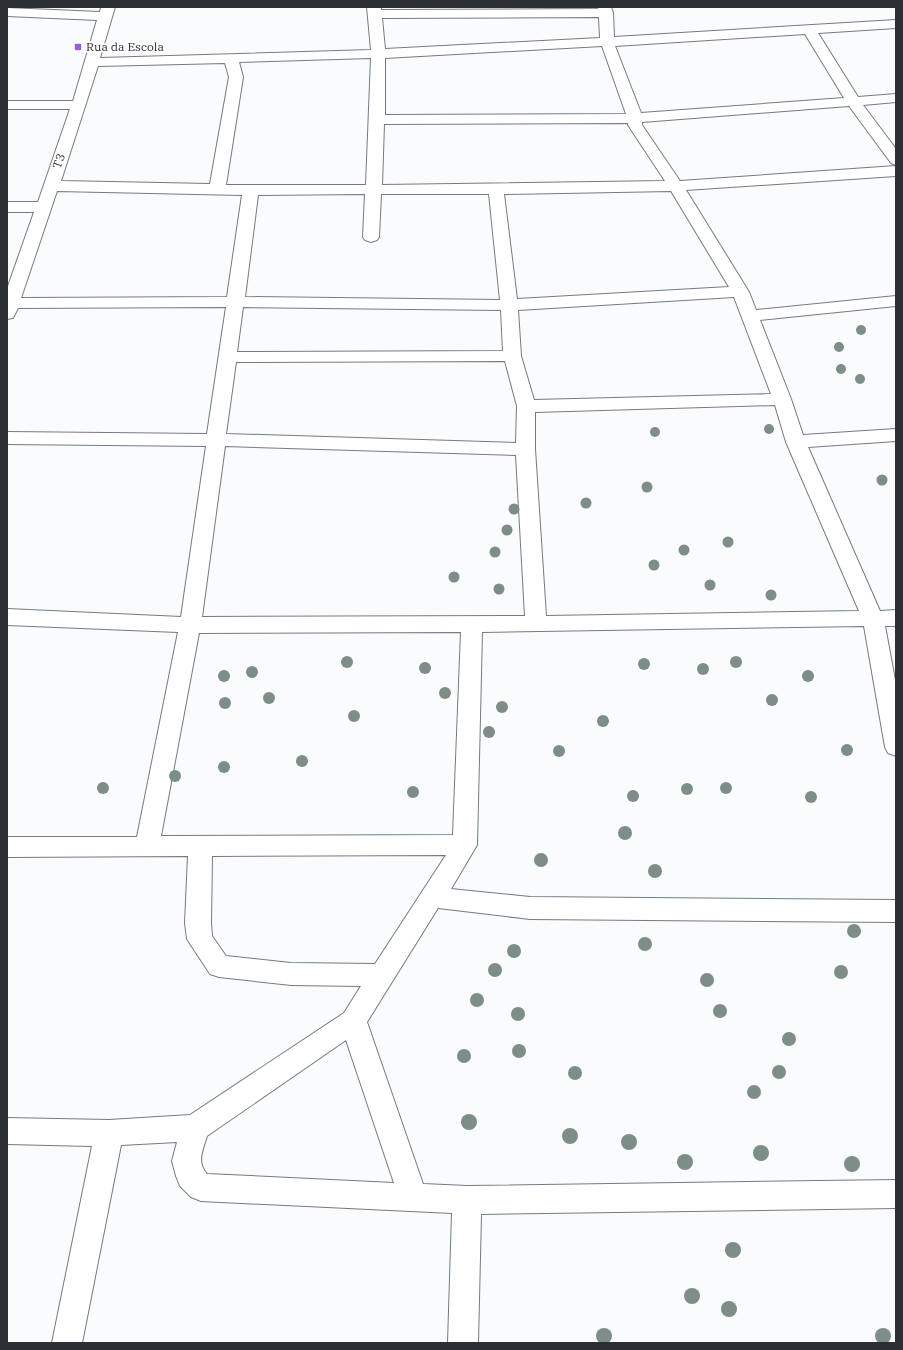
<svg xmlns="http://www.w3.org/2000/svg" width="903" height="1350" font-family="'IBM Plex Serif',serif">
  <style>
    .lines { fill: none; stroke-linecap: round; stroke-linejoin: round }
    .minor-casing { stroke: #747a84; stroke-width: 2 }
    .minor { fill: #fff; fill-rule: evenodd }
    .tree { fill: #7c8e86 }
    .poi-dot { fill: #975ed6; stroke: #fff; stroke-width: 1.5 }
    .labels { text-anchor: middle; stroke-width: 3.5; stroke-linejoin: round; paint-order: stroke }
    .far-poi-label { font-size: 12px; fill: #2c2f33; stroke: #fff; text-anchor: start }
    .far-street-label { font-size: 12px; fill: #2c2f33; stroke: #fff }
  </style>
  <rect width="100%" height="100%" fill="#fafbfd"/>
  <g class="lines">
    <g class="minor-casing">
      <path id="minor" d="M101,7H115L100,58L371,50L367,7H381V10L598,9L597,7H611L613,13L614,37L896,20V28L818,33L858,97L896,94V102L863,105L896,149V165L891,163L849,106L642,122V125L680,181L896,166V176L686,190L749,292L756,310L896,296V306L760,320L791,399L803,435L896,429V441L808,447L880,611L896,610V626H885L896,685V756L888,753L885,747L864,626L482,632L477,845L451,889L530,897L896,900V922L530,919L438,908L367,1022L423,1184L467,1186L896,1180V1208L481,1214L478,1343H448L452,1213L201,1201L191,1197L180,1186L176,1176L172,1161L177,1142L121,1145L82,1343H52L92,1146L7,1144V1118L109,1120L190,1115L344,1013L361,986L291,985L219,977L210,974L187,939L185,923L188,856L7,857V837H137L178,632L7,625V609L181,617L206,446L7,444V432L207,434L226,307L18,308L13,318L7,319V289L34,212H7V202H38L70,109H7V101H73L97,20L7,16V8L100,12ZM599,17L600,38L385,49L382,18ZM805,34L844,98L641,113L615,46ZM602,46L626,114L385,115V58ZM371,58L366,185H226L243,77L239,62ZM225,63L229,77L210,184L61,181L98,66ZM628,123V125L665,181L382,185L384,124ZM57,191L242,195L227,297L21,298ZM671,191L729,287L517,299L504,194ZM365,194L363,237L365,240L371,242L377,240L379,237L381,194H489L500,300L245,297L258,195ZM734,297L771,394L534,400L521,356L518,310ZM243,307L501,310L503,351L237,352ZM505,361L517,406L516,443L226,434L236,362ZM775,405L786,442L859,611L546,616L535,449V412ZM225,446L516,455L525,616L202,617ZM461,632L453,835L161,836L199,633ZM446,855L375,964L291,963L226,956L212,936L211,923L212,856ZM346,1040L394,1183L207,1174C196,1162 203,1150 207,1136Z"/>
    </g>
    <use href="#minor" class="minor"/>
  </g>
  <g class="tree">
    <circle cx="861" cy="330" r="5"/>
    <circle cx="839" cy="347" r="5"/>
    <circle cx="841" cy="369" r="5"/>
    <circle cx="860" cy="379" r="5"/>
    <circle cx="769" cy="429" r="5"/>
    <circle cx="655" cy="432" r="5"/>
    <circle cx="882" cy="480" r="5.5"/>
    <circle cx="647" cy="487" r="5.5"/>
    <circle cx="586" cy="503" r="5.5"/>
    <circle cx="514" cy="509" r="5.5"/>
    <circle cx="507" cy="530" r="5.5"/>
    <circle cx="728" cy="542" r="5.5"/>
    <circle cx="684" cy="550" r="5.5"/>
    <circle cx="495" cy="552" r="5.5"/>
    <circle cx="654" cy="565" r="5.5"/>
    <circle cx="454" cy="577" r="5.5"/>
    <circle cx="710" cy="585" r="5.5"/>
    <circle cx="499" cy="589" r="5.5"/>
    <circle cx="771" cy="595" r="5.5"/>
    <circle cx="347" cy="662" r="6"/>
    <circle cx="736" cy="662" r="6"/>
    <circle cx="644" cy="664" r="6"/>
    <circle cx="425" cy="668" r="6"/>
    <circle cx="703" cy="669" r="6"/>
    <circle cx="252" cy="672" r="6"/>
    <circle cx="224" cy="676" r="6"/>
    <circle cx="808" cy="676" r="6"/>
    <circle cx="445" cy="693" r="6"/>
    <circle cx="269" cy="698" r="6"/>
    <circle cx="772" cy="700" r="6"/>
    <circle cx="225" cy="703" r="6"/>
    <circle cx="502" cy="707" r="6"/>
    <circle cx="354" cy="716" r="6"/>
    <circle cx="603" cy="721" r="6"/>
    <circle cx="489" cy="732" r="6"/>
    <circle cx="847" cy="750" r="6"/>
    <circle cx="559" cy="751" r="6"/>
    <circle cx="302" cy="761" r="6"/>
    <circle cx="224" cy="767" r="6"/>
    <circle cx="175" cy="776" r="6"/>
    <circle cx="103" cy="788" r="6"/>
    <circle cx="726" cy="788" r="6"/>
    <circle cx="687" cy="789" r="6"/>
    <circle cx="413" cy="792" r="6"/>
    <circle cx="633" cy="796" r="6"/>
    <circle cx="811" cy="797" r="6"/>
    <circle cx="625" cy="833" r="7"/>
    <circle cx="541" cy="860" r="7"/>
    <circle cx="655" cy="871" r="7"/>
    <circle cx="854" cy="931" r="7"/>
    <circle cx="645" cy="944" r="7"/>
    <circle cx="514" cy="951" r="7"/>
    <circle cx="495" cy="970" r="7"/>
    <circle cx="841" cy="972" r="7"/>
    <circle cx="707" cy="980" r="7"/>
    <circle cx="477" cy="1000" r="7"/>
    <circle cx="720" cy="1011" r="7"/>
    <circle cx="518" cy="1014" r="7"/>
    <circle cx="789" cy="1039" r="7"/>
    <circle cx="519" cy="1051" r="7"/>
    <circle cx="464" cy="1056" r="7"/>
    <circle cx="779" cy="1072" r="7"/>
    <circle cx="575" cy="1073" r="7"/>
    <circle cx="754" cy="1092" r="7"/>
    <circle cx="469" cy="1122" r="8"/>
    <circle cx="570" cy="1136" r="8"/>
    <circle cx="629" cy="1142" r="8"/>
    <circle cx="761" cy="1153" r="8"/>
    <circle cx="685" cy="1162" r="8"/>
    <circle cx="852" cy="1164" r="8"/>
    <circle cx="733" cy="1250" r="8"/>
    <circle cx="692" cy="1296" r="8"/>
    <circle cx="729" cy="1309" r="8"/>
    <circle cx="604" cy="1336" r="8"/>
    <circle cx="883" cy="1336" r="8"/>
  </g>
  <rect class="poi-dot" x="74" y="43" width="8" height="8" rx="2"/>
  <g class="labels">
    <g class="far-poi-label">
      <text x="86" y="51">Rua da Escola</text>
    </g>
    <g class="far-street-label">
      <text transform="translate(59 161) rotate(-71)" y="4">T3</text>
    </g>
  </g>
  <rect width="903" height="1350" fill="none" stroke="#2c2f33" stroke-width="16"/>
</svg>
